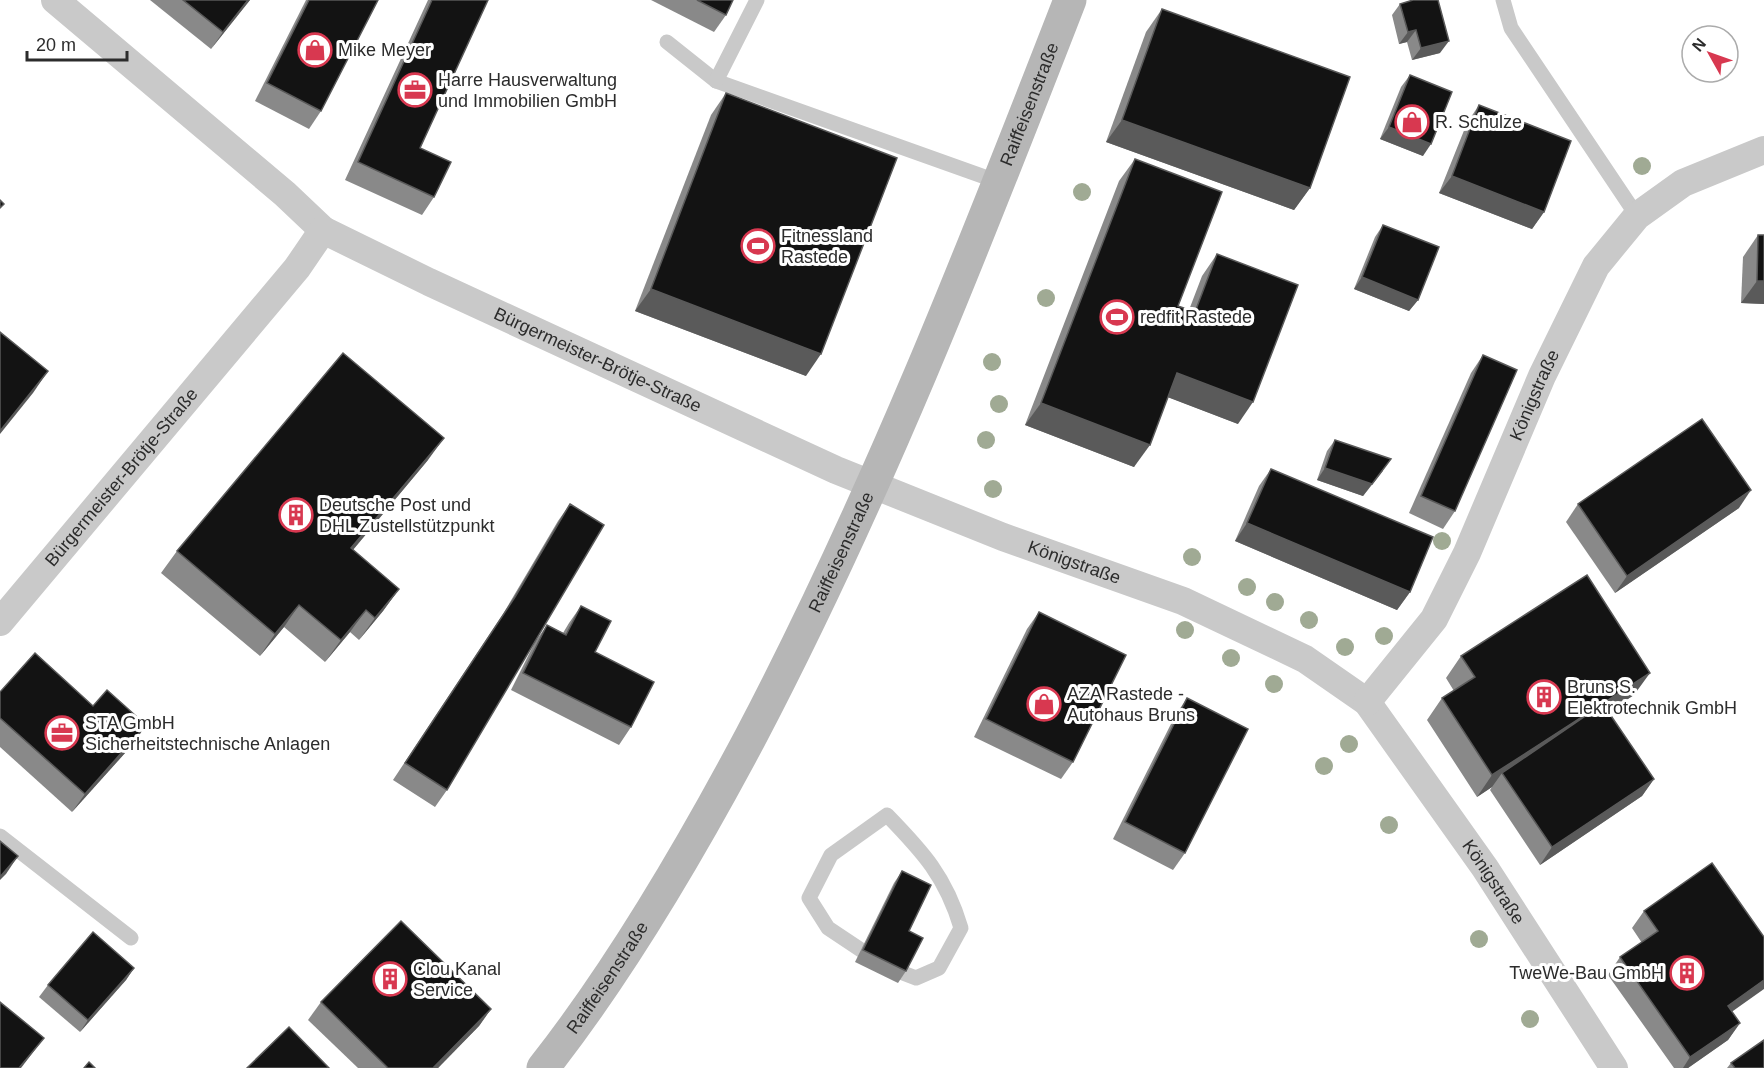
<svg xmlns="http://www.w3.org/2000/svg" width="1764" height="1068" font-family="Helvetica,sans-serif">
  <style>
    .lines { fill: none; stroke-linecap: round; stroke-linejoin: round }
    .lane { stroke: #c9c9c9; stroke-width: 15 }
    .street { stroke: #c9c9c9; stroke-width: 28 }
    .secondary { stroke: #b6b6b6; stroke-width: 33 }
    .tree { fill: #a0aa94 }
    .wall { fill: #898989 }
    .shaded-wall { fill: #5a5a5a }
    .building { fill: #131313; stroke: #5a5a5a; stroke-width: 1.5 }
    .labels { text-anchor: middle; stroke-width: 6; stroke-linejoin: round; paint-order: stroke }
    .poi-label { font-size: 18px; fill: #2c2c2c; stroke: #fff; text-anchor: start }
    .street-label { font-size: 18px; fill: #2c2c2c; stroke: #fff }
  </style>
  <rect width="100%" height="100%" fill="#fff"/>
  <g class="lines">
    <g class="lane">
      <path d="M1503,0L1511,28L1637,216"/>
      <path d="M667,42L716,81L999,182"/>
      <path d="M716,81L757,0"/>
      <path d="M0,836L131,938"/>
      <path d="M861,950L828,928L809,898L831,855L887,815C923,852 946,877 961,928L939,968L916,978L903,973"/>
    </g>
    <g class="street">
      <path d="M55,0L285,194L323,230"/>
      <path id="s1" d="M0,622L297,268L323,230L429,282L836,470L1003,537L1183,601L1305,659L1367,702L1485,868L1614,1068"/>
      <path id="s2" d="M1367,702L1434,619L1467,553L1542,376L1596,266L1637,216L1683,183L1764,150"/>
    </g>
    <path class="secondary" id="s3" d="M543,1068C621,969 691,849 750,738C875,500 973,250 1070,0"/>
  </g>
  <g class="tree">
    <circle cx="1642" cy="166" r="9"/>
    <circle cx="1082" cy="192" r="9"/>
    <circle cx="1046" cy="298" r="9"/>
    <circle cx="992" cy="362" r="9"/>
    <circle cx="999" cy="404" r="9"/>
    <circle cx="986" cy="440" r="9"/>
    <circle cx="993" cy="489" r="9"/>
    <circle cx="1442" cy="541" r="9"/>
    <circle cx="1192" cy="557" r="9"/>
    <circle cx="1247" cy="587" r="9"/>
    <circle cx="1275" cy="602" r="9"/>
    <circle cx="1309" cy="620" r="9"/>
    <circle cx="1185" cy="630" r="9"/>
    <circle cx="1384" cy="636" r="9"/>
    <circle cx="1345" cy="647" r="9"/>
    <circle cx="1231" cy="658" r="9"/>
    <circle cx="1274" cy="684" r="9"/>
    <circle cx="1349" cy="744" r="9"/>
    <circle cx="1324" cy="766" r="9"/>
    <circle cx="1389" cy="825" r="9"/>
    <circle cx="1479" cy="939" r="9"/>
    <circle cx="1530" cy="1019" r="9"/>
  </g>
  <g class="wall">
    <path d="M150,0H250L211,49Z"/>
    <path d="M306,0H378L321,111L309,129L255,101Z"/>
    <path d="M428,0H488L420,148L434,197L422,215L345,180Z"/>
    <path d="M651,0H733L726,15L714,32Z"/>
    <path d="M1400,4L1440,53L1412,60L1407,42L1399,44L1392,15Z"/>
    <path d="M1162,9L1310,188L1294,210L1106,142L1146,32Z"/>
    <path d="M1410,75L1423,156L1380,139L1401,87Z"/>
    <path d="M726,93L806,376L635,311L711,115Z"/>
    <path d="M1479,105L1544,212L1532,229L1439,193L1467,123Z"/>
    <path d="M1135,159L1178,306L1189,310L1202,276L1217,254L1238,424L1168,397L1134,467L1025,425L1119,181Z"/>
    <path d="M1383,225L1418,300L1409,311L1354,289L1375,237Z"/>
    <path d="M1758,235L1764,304L1741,303L1743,257Z"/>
    <path d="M1483,355L1455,511L1443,529L1409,513L1471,373Z"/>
    <path d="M1335,440L1383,471L1363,496L1317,480L1327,451Z"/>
    <path d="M428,460L353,550L399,589L383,611L359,640L350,632L325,662L284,627L260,656L161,573L177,551Z"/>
    <path d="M1271,469L1410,592L1397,610L1235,541L1259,486Z"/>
    <path d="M570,504L447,790L435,807L393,780L503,614L558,521Z"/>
    <path d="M1578,504L1739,508L1615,593L1566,522Z"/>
    <path d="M581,606L595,652L631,727L619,745L511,690L535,642L547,625L563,633L569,623Z"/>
    <path d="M1039,612L1073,762L1061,779L974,737L1027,629Z"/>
    <path d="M1461,656L1634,695L1608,712L1654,779L1642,796L1540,865L1490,790L1492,787L1477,797L1427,720L1442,698L1454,691L1446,678Z"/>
    <path d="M0,692L134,743L72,812L0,747Z"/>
    <path d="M1187,698L1185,853L1173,870L1113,839L1175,716Z"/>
    <path d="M902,871L909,931L906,971L898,983L855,962L894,883Z"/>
    <path d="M1644,911L1732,1012L1740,1023L1728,1040L1688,1068H1674L1608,975L1620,957L1642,943L1632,928Z"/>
    <path d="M134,968L126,980L80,1032L39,997L48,985Z"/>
    <path d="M321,1002L491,1009L479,1026L438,1068H358L308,1020Z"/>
    <path d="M1731,1063L1764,1068H1727Z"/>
  </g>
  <g class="shaded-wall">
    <path d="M248,0H250L211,49L223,32Z"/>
    <path d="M1416,30L1407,42L1399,44L1408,32Z"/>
    <path d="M1449,41L1440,53L1412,60L1421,48Z"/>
    <path d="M1122,120L1310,188L1294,210L1106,142Z"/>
    <path d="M1389,127L1431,144L1423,156L1380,139Z"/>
    <path d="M1452,176L1544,212L1532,229L1439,193Z"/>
    <path d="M1362,277L1418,300L1409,311L1354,289Z"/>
    <path d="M1757,281H1764V304L1741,303Z"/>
    <path d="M651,289L821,354L806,376L635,311Z"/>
    <path d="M48,371L33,393L0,434V431Z"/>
    <path d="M1177,373L1253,402L1238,424L1162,395Z"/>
    <path d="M1041,403L1150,445L1134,467L1025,425Z"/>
    <path d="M444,438L428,460L336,570L351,548Z"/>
    <path d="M1391,459L1363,496L1317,480L1325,468Z"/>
    <path d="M1751,490L1739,508L1615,593L1627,576Z"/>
    <path d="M1247,523L1410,592L1397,610L1235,541Z"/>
    <path d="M399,589L383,611L359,640L375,618Z"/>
    <path d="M299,605L284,627L260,656L275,634Z"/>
    <path d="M366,610L350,632L325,662L341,640Z"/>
    <path d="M1650,673L1634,695L1506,778L1502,773L1492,787L1477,797L1492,775Z"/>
    <path d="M146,725L134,743L72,812L85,794Z"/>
    <path d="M1654,779L1642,796L1540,865L1552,847Z"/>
    <path d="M18,856L6,874L0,880V877Z"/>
    <path d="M134,968L126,980L80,1032L88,1020Z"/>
    <path d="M1764,980V989L1716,1023L1728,1006Z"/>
    <path d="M491,1009L479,1026L438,1068H433Z"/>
    <path d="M1740,1023L1728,1040L1688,1068H1683L1690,1057Z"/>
    <path d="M44,1038L21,1068H19Z"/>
  </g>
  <g class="building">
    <path d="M183,0H248L223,32Z"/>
    <path d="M309,0H378L321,111L267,83Z"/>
    <path d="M432,0H488L420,148L451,162L434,197L358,162Z"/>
    <path d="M697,0H733L726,15Z"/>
    <path d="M1413,0H1438L1449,41L1421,48L1416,30L1408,32L1400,4Z"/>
    <path d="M1162,9L1350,77L1310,188L1122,120Z"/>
    <path d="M1410,75L1452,92L1431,144L1389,127Z"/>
    <path d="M726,93L897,158L821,354L651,289Z"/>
    <path d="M1479,105L1571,141L1544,212L1452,176Z"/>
    <path d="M1135,159L1222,192L1178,306L1195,312L1217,254L1298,285L1253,402L1177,373L1150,445L1041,403Z"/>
    <path d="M0,200L4,204L0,208Z"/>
    <path d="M1383,225L1439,247L1418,300L1362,277Z"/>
    <path d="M1758,235H1764V281H1757Z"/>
    <path d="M0,332L48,371L0,431Z"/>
    <path d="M343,353L444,438L351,548L399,589L375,618L366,610L341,640L299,605L275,634L177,551Z"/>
    <path d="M1483,355L1517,370L1455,511L1421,496Z"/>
    <path d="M1702,419L1751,490L1627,576L1578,504Z"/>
    <path d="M1335,440L1391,459L1372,484L1325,468Z"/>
    <path d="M1271,469L1433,537L1410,592L1247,523Z"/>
    <path d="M570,504L604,525L447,790L405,763L515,597Z"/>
    <path d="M1587,575L1650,673L1492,775L1442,698L1475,677L1461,656Z"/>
    <path d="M581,606L611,621L595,652L654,682L631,727L523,673L547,625L566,635Z"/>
    <path d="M1039,612L1126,655L1073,762L986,719Z"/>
    <path d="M35,653L93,706L107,690L146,725L85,794L0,718V692Z"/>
    <path d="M1187,698L1248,729L1185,853L1125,822Z"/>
    <path d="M1603,704L1654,779L1552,847L1502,773Z"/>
    <path d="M0,841L18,856L0,877Z"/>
    <path d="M1712,863L1764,937V980L1728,1006L1740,1023L1690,1057L1620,957L1658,931L1644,911Z"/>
    <path d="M902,871L931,885L909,931L923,938L906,971L863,950Z"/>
    <path d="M401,921L491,1009L433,1068H388L321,1002Z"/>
    <path d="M93,932L134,968L88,1020L48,985Z"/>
    <path d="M0,1002L44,1038L19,1068H0Z"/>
    <path d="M289,1027L329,1068H247Z"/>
    <path d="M1764,1040V1068H1735L1731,1063Z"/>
    <path d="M89,1062L95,1068H84Z"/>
  </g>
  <defs>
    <g id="shop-ring" transform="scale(1.725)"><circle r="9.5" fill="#fff" stroke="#d83850" stroke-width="1.5"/><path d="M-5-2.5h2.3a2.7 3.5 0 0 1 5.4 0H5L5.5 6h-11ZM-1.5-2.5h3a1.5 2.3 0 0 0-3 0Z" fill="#d83850"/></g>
    <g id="office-ring" transform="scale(1.725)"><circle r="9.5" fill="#fff" stroke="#d83850" stroke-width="1.5"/><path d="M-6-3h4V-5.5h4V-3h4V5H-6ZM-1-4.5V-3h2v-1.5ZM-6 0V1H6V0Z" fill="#d83850"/></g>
    <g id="stadium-ring" transform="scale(1.725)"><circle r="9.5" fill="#fff" stroke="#d83850" stroke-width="1.5"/><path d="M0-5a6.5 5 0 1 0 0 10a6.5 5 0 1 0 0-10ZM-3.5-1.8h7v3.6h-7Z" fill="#d83850"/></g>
    <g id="building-ring" transform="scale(1.725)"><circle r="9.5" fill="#fff" stroke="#d83850" stroke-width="1.5"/><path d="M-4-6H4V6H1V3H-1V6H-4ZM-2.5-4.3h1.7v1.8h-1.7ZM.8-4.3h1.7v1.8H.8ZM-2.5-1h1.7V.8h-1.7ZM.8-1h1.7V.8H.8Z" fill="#d83850"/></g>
  </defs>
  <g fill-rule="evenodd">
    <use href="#shop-ring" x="315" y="50"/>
    <use href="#office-ring" x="415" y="90"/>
    <use href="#shop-ring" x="1412" y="122"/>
    <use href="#stadium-ring" x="758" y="246"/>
    <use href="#stadium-ring" x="1117" y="317"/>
    <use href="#building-ring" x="296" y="515"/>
    <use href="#building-ring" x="1544" y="697"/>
    <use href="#shop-ring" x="1044" y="704"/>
    <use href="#office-ring" x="62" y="733"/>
    <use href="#building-ring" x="1687" y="973"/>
    <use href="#building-ring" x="390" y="979"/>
  </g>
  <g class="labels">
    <g class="poi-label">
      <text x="338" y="56">Mike Meyer</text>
      <text x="438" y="86">Harre Hausverwaltung<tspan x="438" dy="21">und Immobilien GmbH</tspan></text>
      <text x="1435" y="128">R. Schulze</text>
      <text x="781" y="242">Fitnessland<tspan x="781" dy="21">Rastede</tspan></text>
      <text x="1140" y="323">redfit Rastede</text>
      <text x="319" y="511">Deutsche Post und<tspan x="319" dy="21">DHL Zustellstützpunkt</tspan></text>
      <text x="1567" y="693">Bruns S.<tspan x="1567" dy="21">Elektrotechnik GmbH</tspan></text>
      <text x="1067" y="700">AZA Rastede -<tspan x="1067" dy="21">Autohaus Bruns</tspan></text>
      <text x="85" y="729">STA GmbH<tspan x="85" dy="21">Sicherheitstechnische Anlagen</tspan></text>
      <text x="413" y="975">Clou Kanal<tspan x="413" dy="21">Service</tspan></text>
      <text x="1664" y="979" text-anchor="end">TweWe-Bau GmbH</text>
    </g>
    <g class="street-label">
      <text dy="6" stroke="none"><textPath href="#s3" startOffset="1083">Raiffeisenstraße</textPath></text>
      <text dy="6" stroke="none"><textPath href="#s1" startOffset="812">Bürgermeister-Brötje-Straße</textPath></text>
      <text dy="6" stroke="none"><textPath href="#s2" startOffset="352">Königstraße</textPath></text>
      <text dy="6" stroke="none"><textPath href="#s1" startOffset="189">Bürgermeister-Brötje-Straße</textPath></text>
      <text dy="6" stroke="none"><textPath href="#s3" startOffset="597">Raiffeisenstraße</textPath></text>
      <text dy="6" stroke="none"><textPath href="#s1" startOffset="1330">Königstraße</textPath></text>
      <text dy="6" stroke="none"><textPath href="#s1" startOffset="1876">Königstraße</textPath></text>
      <text dy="6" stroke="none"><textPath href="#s3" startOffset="111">Raiffeisenstraße</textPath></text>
    </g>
  </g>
  <g transform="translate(1710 54) rotate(310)"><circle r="28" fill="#ffffff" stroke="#ababab" stroke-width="1.5"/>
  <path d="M0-4.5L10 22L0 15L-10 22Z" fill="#d83850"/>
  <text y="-9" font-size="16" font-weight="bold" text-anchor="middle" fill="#2c2c2c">N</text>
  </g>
  <path d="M27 51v9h100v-9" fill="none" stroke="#2c2c2c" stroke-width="3"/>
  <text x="36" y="51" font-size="18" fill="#2c2c2c" stroke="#ffffff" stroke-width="4.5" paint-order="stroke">20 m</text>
</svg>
